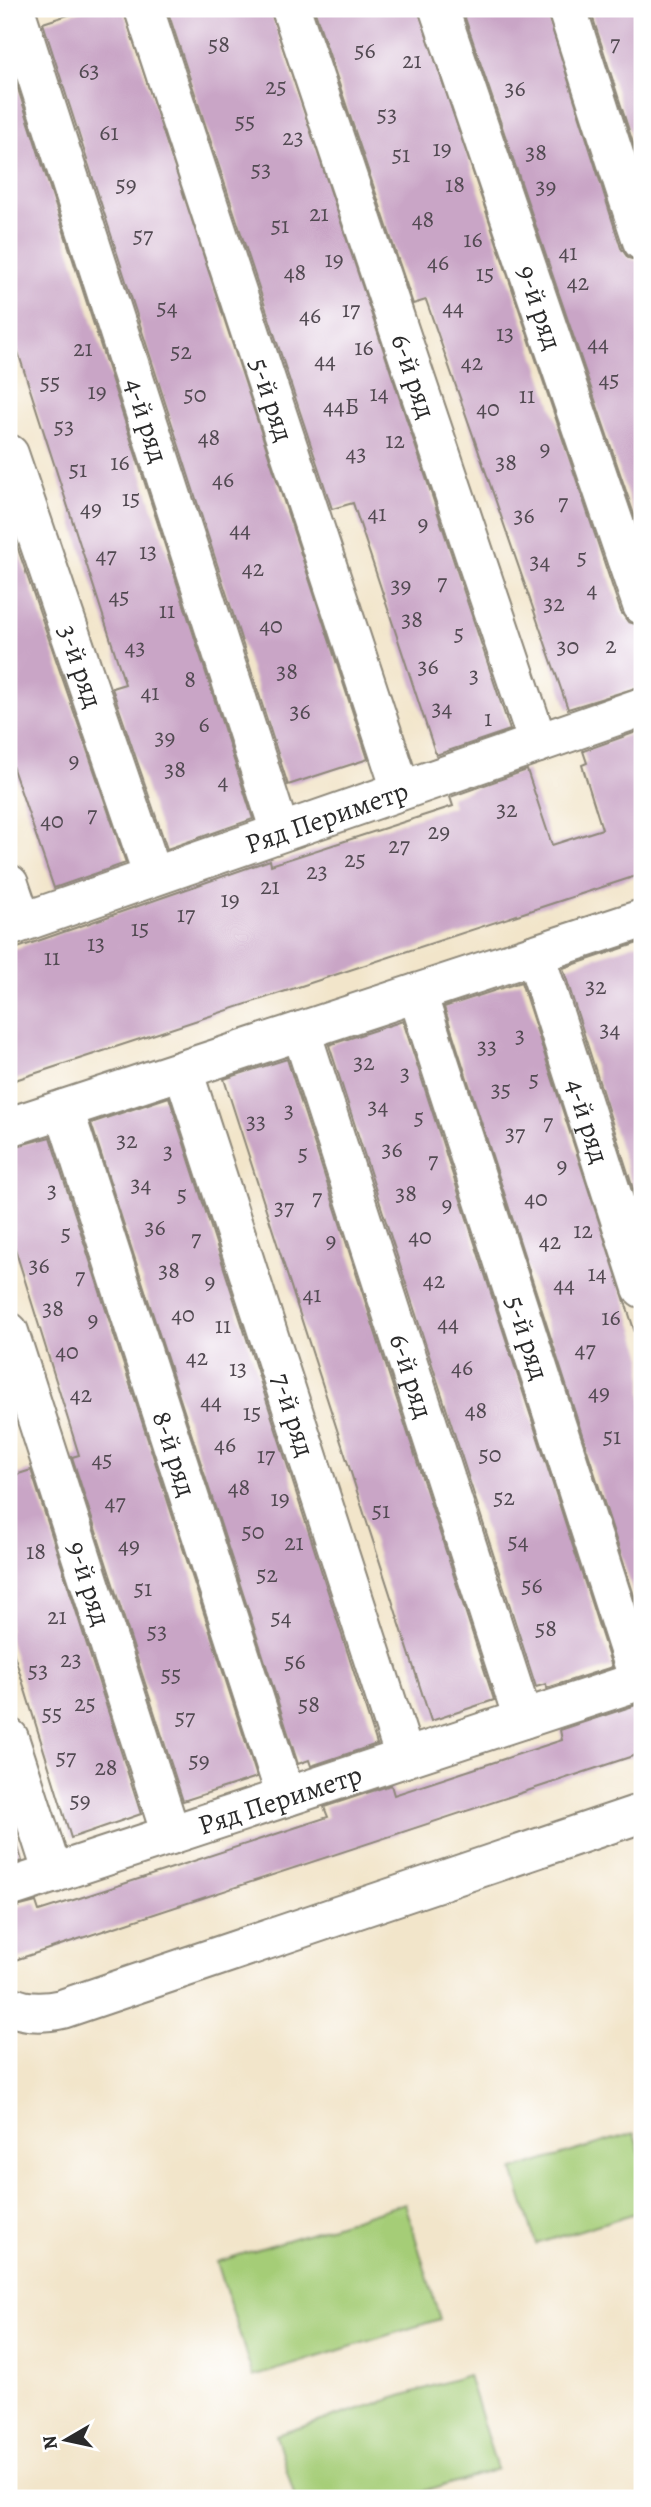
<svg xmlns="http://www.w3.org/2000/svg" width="651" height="2507" font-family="Alegreya,serif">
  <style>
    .green { fill: #a5cd77; stroke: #687c51; stroke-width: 2 }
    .building { fill: #c9a5c6 }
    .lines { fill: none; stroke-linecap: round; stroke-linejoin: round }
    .minor-casing { stroke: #8e887a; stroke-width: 42 }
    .minor { stroke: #fff; stroke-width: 38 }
    .labels { text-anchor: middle; stroke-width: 5; stroke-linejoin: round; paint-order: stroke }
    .number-label { font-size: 24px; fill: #524a52 }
    .street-label { font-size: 28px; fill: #2b2b2b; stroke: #fff }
  </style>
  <rect width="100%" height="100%" fill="#fff"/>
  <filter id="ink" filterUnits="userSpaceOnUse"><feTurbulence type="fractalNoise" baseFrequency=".0143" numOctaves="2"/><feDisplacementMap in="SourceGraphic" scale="14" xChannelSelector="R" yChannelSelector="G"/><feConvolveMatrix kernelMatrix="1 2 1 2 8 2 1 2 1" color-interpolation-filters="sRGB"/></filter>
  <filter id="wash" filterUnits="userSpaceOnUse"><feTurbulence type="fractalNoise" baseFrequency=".00686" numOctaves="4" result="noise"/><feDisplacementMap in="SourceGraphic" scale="28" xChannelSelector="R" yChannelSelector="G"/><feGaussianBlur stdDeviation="1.57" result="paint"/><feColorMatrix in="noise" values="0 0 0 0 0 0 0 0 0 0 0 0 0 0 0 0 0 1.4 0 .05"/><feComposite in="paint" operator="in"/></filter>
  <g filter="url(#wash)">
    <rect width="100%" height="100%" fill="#f2e5ca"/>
    <g class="green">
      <path d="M634,2133L642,2161V2211L536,2244L513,2170Z"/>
      <path d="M405,2203L440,2319L253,2377L217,2262Z"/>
      <path d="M468,2375L497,2469L404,2498H295L276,2435Z"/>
    </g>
    <g id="blocks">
      <g class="building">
        <path d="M87,9H123L368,759L288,785L43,23Z"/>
        <path d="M167,9H270L510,730L436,755L353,503L332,509Z"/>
        <path d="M314,9H418L621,612L628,622L642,626V686L568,709L426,300L413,304Z"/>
        <path d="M462,9H546L621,248L628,258L642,262V538Z"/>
        <path d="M590,9H642V171Z"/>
        <path d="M9,61L253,819L167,849L112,688L125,684L9,324Z"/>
        <path d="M9,523L126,863L54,888L9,757Z"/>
        <path d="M642,730V874L9,1082V951L270,860L271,865L453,806L450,797L527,770L552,845L602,829L582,765L587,763L583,751Z"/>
        <path d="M638,943L642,957V1217L563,968Z"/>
        <path d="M521,982L642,1354V1620L444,1007Z"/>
        <path d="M403,1021L612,1667L547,1688L546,1684L536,1687L329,1045Z"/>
        <path d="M287,1059L494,1700L431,1721L224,1079Z"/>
        <path d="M169,1097L377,1744L311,1766L309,1760L298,1764L91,1123Z"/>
        <path d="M50,1137L257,1777L183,1801L72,1457L79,1455L9,1229V1148Z"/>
        <path d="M31,1470L141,1814L71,1838L9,1638V1477Z"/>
        <path d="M642,1703V1753L9,1962V1909L36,1902L39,1911L108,1889L328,1817L324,1807L391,1785L394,1795L562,1740L560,1730Z"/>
        <path d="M15,1837L22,1861L9,1865V1838Z"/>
      </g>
    </g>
  </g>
  <g filter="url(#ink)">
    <use href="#blocks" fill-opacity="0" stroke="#8e887a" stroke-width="2"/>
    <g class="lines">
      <g class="minor-casing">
        <g id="minor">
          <path id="s1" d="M15,9L280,832"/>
          <path id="s2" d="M144,9L401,790"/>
          <path id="s3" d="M291,9L538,743"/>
          <path id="s4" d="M439,9L642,605"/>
          <path d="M567,9L642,241"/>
          <path id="s5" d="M9,454L153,876"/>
          <path d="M9,884L22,922"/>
          <path id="s6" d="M9,927L642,707"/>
          <path id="s7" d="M535,954L642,1288"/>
          <path id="s8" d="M417,993L639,1681"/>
          <path id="s9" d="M301,1031L523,1719"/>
          <path id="s10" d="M183,1070L405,1758"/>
          <path id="s11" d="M64,1109L286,1797"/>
          <path d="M9,1127L642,919"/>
          <path id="s12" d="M9,1332L171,1835"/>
          <path d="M9,1738L53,1874"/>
          <path id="s13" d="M9,1888L642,1680"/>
          <path d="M9,2005C26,2014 44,2013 62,2009L642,1813"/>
        </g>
      </g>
      <use href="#minor" class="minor"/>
    </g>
  </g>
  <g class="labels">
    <g class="number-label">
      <text x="615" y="51">7</text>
      <text x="219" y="52">58</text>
      <text x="365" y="58">56</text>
      <text x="412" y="68">21</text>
      <text x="89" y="78">63</text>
      <text x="276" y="94">25</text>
      <text x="515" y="96">36</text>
      <text x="387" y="122">53</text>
      <text x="245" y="129">55</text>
      <text x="109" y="140">61</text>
      <text x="293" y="145">23</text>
      <text x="442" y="156">19</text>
      <text x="536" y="160">38</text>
      <text x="401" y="162">51</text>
      <text x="261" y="177">53</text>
      <text x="126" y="192">59</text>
      <text x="455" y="192">18</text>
      <text x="546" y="194">39</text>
      <text x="319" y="221">21</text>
      <text x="423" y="227">48</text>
      <text x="280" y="233">51</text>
      <text x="143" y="243">57</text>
      <text x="473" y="247">16</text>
      <text x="568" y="260">41</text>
      <text x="334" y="267">19</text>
      <text x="438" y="270">46</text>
      <text x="295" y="280">48</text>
      <text x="485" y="281">15</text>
      <text x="578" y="290">42</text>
      <text x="167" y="315">54</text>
      <text x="453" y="315">44</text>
      <text x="351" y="317">17</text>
      <text x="310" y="323">46</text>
      <text x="505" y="341">13</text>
      <text x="598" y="351">44</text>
      <text x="364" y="355">16</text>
      <text x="83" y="356">21</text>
      <text x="181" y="359">52</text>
      <text x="325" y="368">44</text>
      <text x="472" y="370">42</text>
      <text x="609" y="387">45</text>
      <text x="50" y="390">55</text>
      <text x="97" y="399">19</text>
      <text x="379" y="401">14</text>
      <text x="195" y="402">50</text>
      <text x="527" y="403">11</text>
      <text x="341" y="414">44Б</text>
      <text x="488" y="416">40</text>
      <text x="64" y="434">53</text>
      <text x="209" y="445">48</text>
      <text x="395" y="448">12</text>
      <text x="545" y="456">9</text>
      <text x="356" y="461">43</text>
      <text x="120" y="470">16</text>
      <text x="506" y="470">38</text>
      <text x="78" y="477">51</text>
      <text x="223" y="487">46</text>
      <text x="131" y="506">15</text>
      <text x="563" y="510">7</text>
      <text x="91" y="516">49</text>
      <text x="377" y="521">41</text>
      <text x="524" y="523">36</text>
      <text x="423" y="531">9</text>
      <text x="240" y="537">44</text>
      <text x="148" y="559">13</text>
      <text x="106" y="563">47</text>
      <text x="582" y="565">5</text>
      <text x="540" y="569">34</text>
      <text x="253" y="576">42</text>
      <text x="442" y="590">7</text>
      <text x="401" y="593">39</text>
      <text x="592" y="597">4</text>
      <text x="119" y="604">45</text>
      <text x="554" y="611">32</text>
      <text x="167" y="618">11</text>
      <text x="412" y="627">38</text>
      <text x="271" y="633">40</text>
      <text x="459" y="641">5</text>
      <text x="611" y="653">2</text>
      <text x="568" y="654">30</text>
      <text x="135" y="655">43</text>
      <text x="428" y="674">36</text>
      <text x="287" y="679">38</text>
      <text x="474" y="683">3</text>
      <text x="190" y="687">8</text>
      <text x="150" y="700">41</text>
      <text x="442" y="716">34</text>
      <text x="300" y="719">36</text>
      <text x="488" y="726">1</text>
      <text x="204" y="732">6</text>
      <text x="165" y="745">39</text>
      <text x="74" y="768">9</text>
      <text x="175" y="777">38</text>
      <text x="223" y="789">4</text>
      <text x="507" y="817">32</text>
      <text x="92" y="822">7</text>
      <text x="52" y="828">40</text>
      <text x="439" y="839">29</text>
      <text x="399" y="853">27</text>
      <text x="355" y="867">25</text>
      <text x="317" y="879">23</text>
      <text x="270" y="894">21</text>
      <text x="230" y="907">19</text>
      <text x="186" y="922">17</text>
      <text x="140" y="936">15</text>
      <text x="96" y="951">13</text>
      <text x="52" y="965">11</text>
      <text x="596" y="994">32</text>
      <text x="610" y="1037">34</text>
      <text x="520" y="1043">3</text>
      <text x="487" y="1054">33</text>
      <text x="364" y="1070">32</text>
      <text x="405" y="1081">3</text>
      <text x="534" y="1087">5</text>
      <text x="501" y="1097">35</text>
      <text x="378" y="1114">34</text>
      <text x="289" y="1118">3</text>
      <text x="419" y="1125">5</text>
      <text x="256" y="1129">33</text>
      <text x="548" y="1130">7</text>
      <text x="515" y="1141">37</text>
      <text x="127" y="1148">32</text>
      <text x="392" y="1157">36</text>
      <text x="168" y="1159">3</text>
      <text x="303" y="1161">5</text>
      <text x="433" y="1168">7</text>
      <text x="562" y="1173">9</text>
      <text x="141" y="1192">34</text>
      <text x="52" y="1198">3</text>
      <text x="406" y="1201">38</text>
      <text x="182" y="1202">5</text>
      <text x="317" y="1205">7</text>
      <text x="536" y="1206">40</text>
      <text x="447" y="1212">9</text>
      <text x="284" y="1215">37</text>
      <text x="155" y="1235">36</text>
      <text x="583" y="1238">12</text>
      <text x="66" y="1241">5</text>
      <text x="420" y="1244">40</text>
      <text x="196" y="1246">7</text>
      <text x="331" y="1248">9</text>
      <text x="550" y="1249">42</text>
      <text x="39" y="1273">36</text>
      <text x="169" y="1278">38</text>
      <text x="597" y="1281">14</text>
      <text x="80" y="1284">7</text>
      <text x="434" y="1288">42</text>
      <text x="210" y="1289">9</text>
      <text x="564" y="1292">44</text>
      <text x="312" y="1302">41</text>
      <text x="53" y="1316">38</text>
      <text x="183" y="1322">40</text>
      <text x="611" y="1325">16</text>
      <text x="93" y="1327">9</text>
      <text x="448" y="1331">44</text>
      <text x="223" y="1333">11</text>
      <text x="585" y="1357">47</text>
      <text x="67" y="1359">40</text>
      <text x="197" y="1365">42</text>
      <text x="462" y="1375">46</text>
      <text x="238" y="1376">13</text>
      <text x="599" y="1400">49</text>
      <text x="81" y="1402">42</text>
      <text x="211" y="1409">44</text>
      <text x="476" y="1418">48</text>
      <text x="252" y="1420">15</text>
      <text x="612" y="1444">51</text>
      <text x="225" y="1452">46</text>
      <text x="490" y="1462">50</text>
      <text x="266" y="1463">17</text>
      <text x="102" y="1467">45</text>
      <text x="239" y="1495">48</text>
      <text x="504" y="1505">52</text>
      <text x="280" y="1506">19</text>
      <text x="115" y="1510">47</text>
      <text x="381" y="1518">51</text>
      <text x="253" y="1539">50</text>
      <text x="518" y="1549">54</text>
      <text x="294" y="1550">21</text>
      <text x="129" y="1553">49</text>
      <text x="36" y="1559">18</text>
      <text x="267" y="1582">52</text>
      <text x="532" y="1593">56</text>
      <text x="143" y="1596">51</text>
      <text x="57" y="1624">21</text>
      <text x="281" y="1625">54</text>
      <text x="546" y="1636">58</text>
      <text x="157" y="1639">53</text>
      <text x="71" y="1667">23</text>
      <text x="295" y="1669">56</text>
      <text x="38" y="1678">53</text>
      <text x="171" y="1682">55</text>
      <text x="85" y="1711">25</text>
      <text x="309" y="1712">58</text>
      <text x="52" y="1721">55</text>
      <text x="185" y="1725">57</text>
      <text x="66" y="1765">57</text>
      <text x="199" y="1768">59</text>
      <text x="106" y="1775">28</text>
      <text x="80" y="1808">59</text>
    </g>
    <g class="street-label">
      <text dy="10" stroke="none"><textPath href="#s4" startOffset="315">9-й ряд</textPath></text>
      <text dy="10" stroke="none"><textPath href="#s3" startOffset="387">6-й ряд</textPath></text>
      <text dy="10" stroke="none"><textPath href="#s2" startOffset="411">5-й ряд</textPath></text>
      <text dy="10" stroke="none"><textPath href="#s1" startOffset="432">4-й ряд</textPath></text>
      <text dy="10" stroke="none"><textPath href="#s5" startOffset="224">3-й ряд</textPath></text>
      <text dy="10" stroke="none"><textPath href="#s6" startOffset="336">Ряд Периметр</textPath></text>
      <text dy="10" stroke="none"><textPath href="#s7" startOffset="175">4-й ряд</textPath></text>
      <text dy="10" stroke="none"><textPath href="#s8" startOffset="362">5-й ряд</textPath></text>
      <text dy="10" stroke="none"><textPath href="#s9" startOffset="362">6-й ряд</textPath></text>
      <text dy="10" stroke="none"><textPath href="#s10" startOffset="362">7-й ряд</textPath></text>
      <text dy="10" stroke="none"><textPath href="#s11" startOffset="362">8-й ряд</textPath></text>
      <text dy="10" stroke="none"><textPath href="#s12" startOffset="264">9-й ряд</textPath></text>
      <text dy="10" stroke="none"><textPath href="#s13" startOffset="285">Ряд Периметр</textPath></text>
    </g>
  </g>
  <rect width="651" height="2507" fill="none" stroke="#fff" stroke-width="35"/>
  <g transform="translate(66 2440) rotate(261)" stroke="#ffffff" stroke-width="5" paint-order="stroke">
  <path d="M0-5L12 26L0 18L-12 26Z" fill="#2b2b2b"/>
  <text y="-10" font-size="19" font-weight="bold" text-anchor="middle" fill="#2b2b2b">N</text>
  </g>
</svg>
